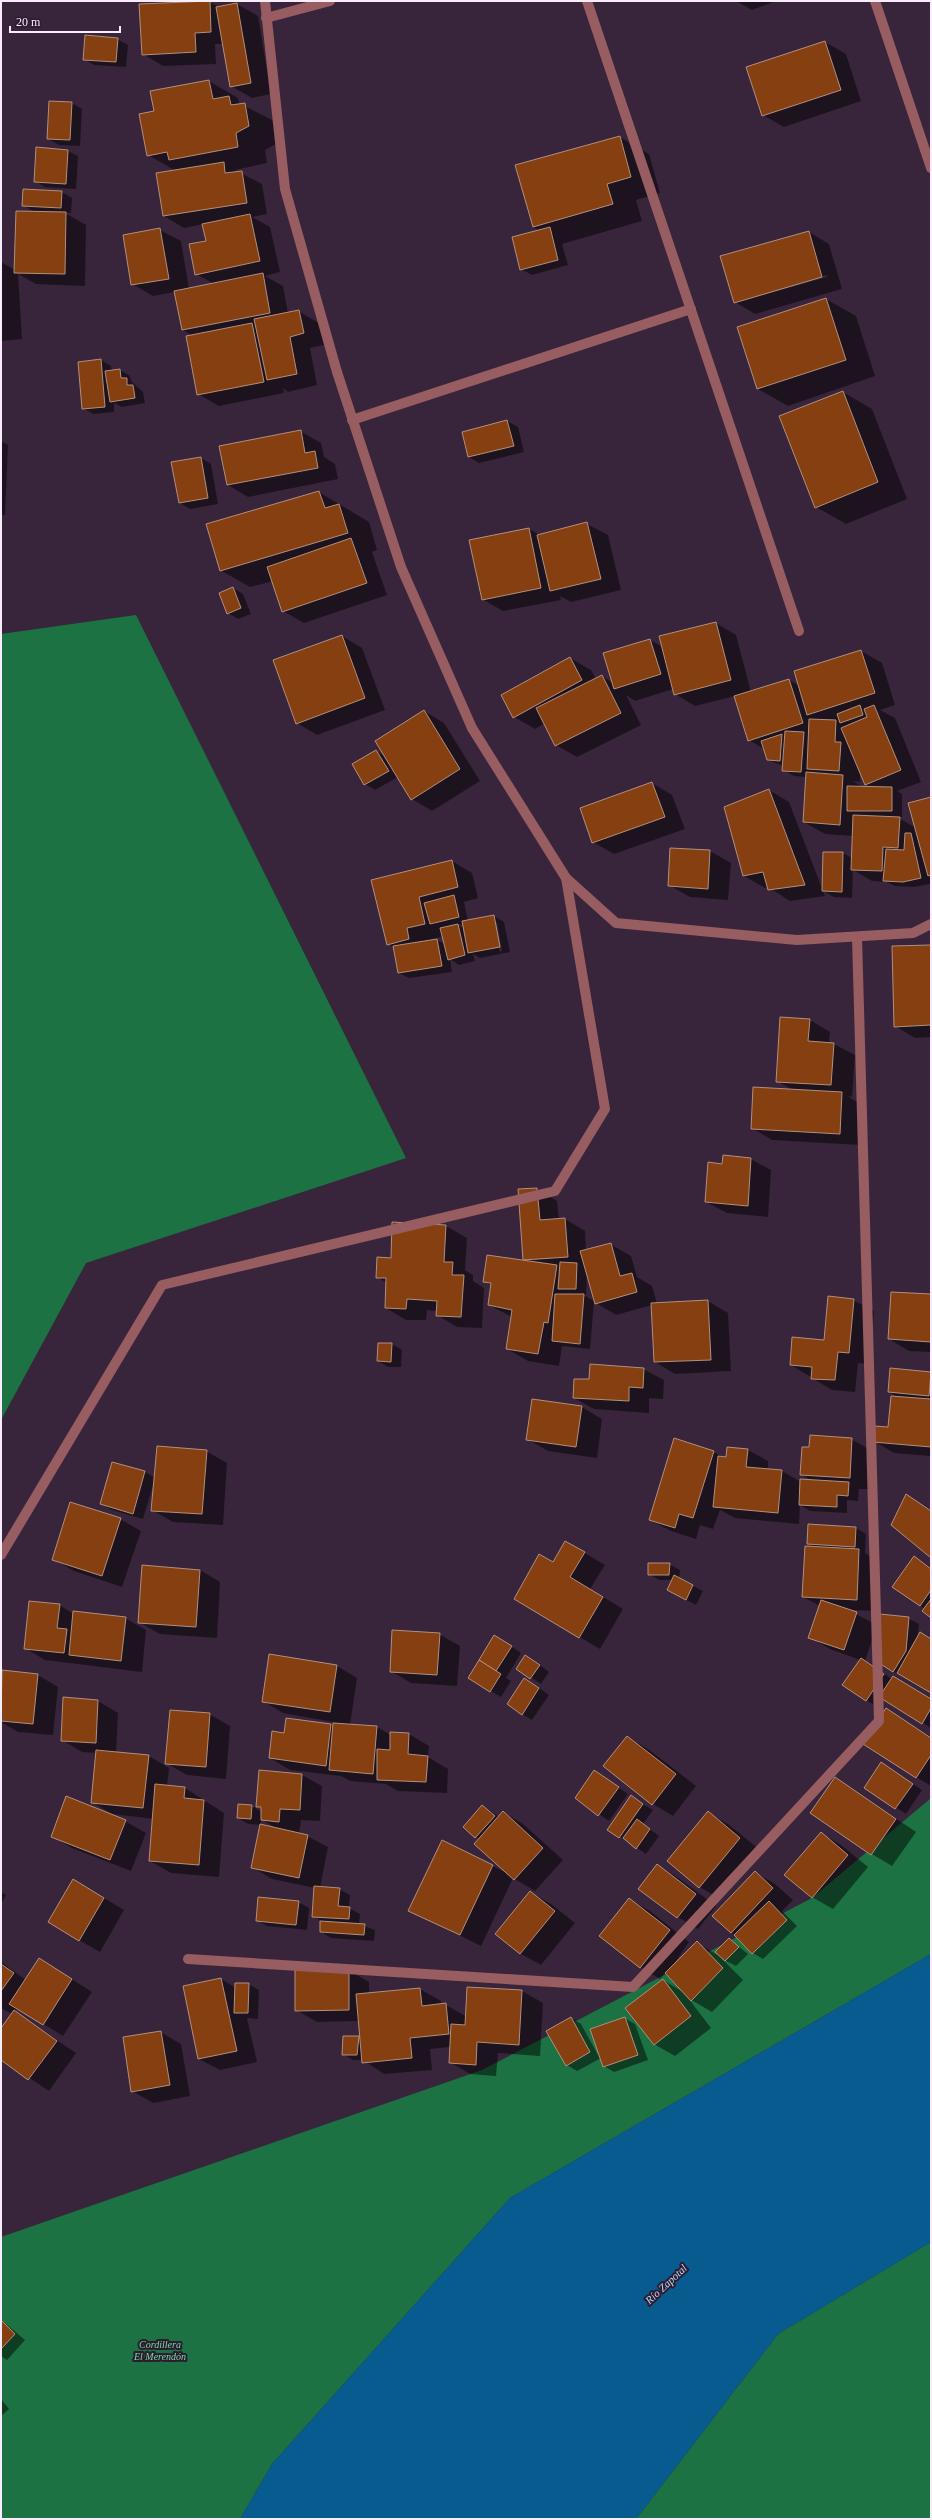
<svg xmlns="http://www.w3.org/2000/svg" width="932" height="2520" font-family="Georgia,serif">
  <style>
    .forest { fill: #1c7242 }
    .water { fill: #085b8f }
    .shadow { fill: #0007; fill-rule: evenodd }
    .building { fill: #853f11; stroke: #b1907e }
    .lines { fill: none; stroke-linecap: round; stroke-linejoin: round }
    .minor { stroke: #985d60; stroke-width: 10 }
    .labels { text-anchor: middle; stroke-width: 4; stroke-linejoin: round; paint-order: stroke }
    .park-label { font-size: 10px; font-style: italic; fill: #73df9a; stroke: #2d1b31 }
    .water-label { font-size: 11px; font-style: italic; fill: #b9dcfb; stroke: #2d1b31 }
  </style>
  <rect width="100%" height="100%" fill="#38253b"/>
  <g class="forest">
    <path d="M136,615L406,1158L86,1263L1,1420V634Z"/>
    <path d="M931,1798V1954L510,2198L272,2464L240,2519H1V2237L482,2070L812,1898Z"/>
    <path d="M931,2242V2519H636L778,2334Z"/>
  </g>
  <path class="water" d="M931,1954V2242L778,2334L636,2519H240L272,2464L510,2198Z"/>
  <g class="shadow">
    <rect x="1" y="1" width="1" height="12"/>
    <path d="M736,1H776L752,10Z"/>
    <path d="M209,2L219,7L237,4L258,16L271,94L252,98L231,86L224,44H215L216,64L163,66L143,54Z"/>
    <path d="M117,39L128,45L126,67L94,65L84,59Z"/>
    <path d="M825,42L846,54L861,101L784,127L763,115Z"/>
    <path d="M209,81L238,98L239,103L274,121L278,143L265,150L267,163L235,170L262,184L267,214L252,217L270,227L280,272L265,276L283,286L288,313L298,311L319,323L324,345L310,348L317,385L288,392L283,388L284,393L219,406L198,394L193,336L183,330L175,292L153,296L132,284L160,230L181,241L189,289L214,284L196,274L207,241L204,224L184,228L164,216L176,171L148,155L155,112Z"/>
    <path d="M50,102L72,103L82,109L80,146L59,145L48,139Z"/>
    <path d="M620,137L649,154L660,193L636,200L642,221L562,244L568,265L532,275L521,269L540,231L533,227Z"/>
    <path d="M37,148L68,151L78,156L76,189L45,187L35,181Z"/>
    <path d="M62,192L72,198L71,213H65L86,225L85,286L36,284L18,274L22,339L1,341V262L15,270L36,213L23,205Z"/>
    <path d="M809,232L829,244L842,289L755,314L735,302ZM827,275V277L749,299V297Z"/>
    <path d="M826,299L856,316L875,376L788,406L758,389Z"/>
    <path d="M101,360L111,366L112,371L120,370L130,376L131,381L143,392L145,403L122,407L114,403V412L93,414L83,408Z"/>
    <path d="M843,392L872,409L907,499L846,524L816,507Z"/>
    <path d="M507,421L518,427L524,452L479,463L469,457L463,433Z"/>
    <path d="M300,431L321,443L324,457L335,464L338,479L248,497L228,485Z"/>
    <path d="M1,441L8,445L5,515H1Z"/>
    <path d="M201,458L211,464L218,504L190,509L180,503Z"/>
    <path d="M319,492L369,522L377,550L372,552L387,595L304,623L283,611L273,581L250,587L220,570L207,525Z"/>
    <path d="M587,524L608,535L621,590L571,602L560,596L561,600L503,611L482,599L529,529L540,535Z"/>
    <path d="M233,588L243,594L251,614L238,619L228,613Z"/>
    <path d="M716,623L736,635L751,692L789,680L800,686L861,651L882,663L895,705L880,710L895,718L921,782L897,791L902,794V817H897L916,828L931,798L930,884L914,887L895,886L887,882L872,881L853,870L852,898L834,897L823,891L824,853H843L852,858L853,836L825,834L804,822L807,777L794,776L783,770L784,766L767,760L764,749L749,740L735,696L695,706L675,694L673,689L635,701L626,695L641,725L577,757L556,745L545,723L535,729L514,717L570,658L591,670L596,679L602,676L613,683L650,640L663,647ZM812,771L818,774H811ZM860,771L865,784L872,788L863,787L853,781L860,782Z"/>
    <path d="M342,636L362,648L385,710L317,735L297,723Z"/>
    <path d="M424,711L444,723L480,781L432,811L412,799L398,777L375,790L365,784L376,751L386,757Z"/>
    <path d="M652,783L672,795L685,829L614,854L593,842Z"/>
    <path d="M769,790L789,802L825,896L790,901L768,887L765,888L744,876L726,808Z"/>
    <path d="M671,849L710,851L731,863L728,900L690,897L669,885Z"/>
    <path d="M452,861L472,873L478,898L464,902L468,921L494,916L504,922L510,952L480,958L473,954L475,961L459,965L450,959L452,972L409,978L399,973L395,948L388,944L373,881ZM495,922H497L502,951L500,952ZM464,924L465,929L458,925ZM443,936L445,944L437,940L428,941Z"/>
    <path d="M931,946V1037L915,1038L895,1026Z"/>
    <path d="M810,1020L830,1032L829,1043L834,1044L855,1055L852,1097L847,1096L862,1105L860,1145L772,1140L752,1128L793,1090L777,1081Z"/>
    <path d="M751,1159L771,1170L768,1217L727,1213L706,1202Z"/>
    <path d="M537,1189L557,1201L559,1220L565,1219L585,1231L586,1250L610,1244L631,1256L637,1277L652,1286L657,1304L708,1301L728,1313L731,1371L675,1374L655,1362L652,1305L616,1315L596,1303L587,1274L586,1295L582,1294L594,1301L590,1349L562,1346L559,1366L528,1361L507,1349L512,1317L489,1305L492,1285L484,1281L528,1262L524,1260Z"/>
    <path d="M393,1223L446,1226L467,1238L465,1270L473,1275V1281L484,1288L482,1328L457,1327L437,1315V1311L427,1310L426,1320H406L386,1308L387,1283L377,1277L391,1259Z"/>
    <path d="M931,1295V1352L909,1351L889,1339Z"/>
    <path d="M853,1300L874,1311L870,1364L858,1363L855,1392L832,1390L791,1365L825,1341Z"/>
    <path d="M392,1344L402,1350L401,1367H388L378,1361Z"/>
    <path d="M643,1369L664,1380L663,1399L649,1398V1413L594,1409L574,1398L590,1380Z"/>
    <path d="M930,1373L931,1456L894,1453L874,1441L889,1428L899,1398L889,1392Z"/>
    <path d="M582,1407L602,1419L597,1458L548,1451L527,1439Z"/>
    <path d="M851,1439L872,1451L870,1489H859L858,1501L847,1500V1513L810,1511L800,1505L799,1524L735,1518L720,1510L713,1529L700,1525L696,1539L671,1531L650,1520L714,1452L724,1458L748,1450L768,1461V1470L782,1471L801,1482L812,1481L802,1475Z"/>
    <path d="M206,1451L227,1463L223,1525L173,1522L152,1510L154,1482L143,1519L112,1510L101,1504L113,1463L145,1472L155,1478Z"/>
    <path d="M120,1519L141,1531L122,1587L74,1571L53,1559Z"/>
    <path d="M809,1525L856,1528L866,1534L865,1553L879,1562L877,1611L848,1610L877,1625L865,1661L892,1679L931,1700V1728L882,1698L876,1706L866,1700L860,1660L830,1649L809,1637L820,1606L803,1597L816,1548L808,1543Z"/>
    <path d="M566,1542L605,1565L590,1589L623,1609L600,1649L515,1599L553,1564Z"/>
    <path d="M914,1558L931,1568V1616L920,1605Z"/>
    <path d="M669,1564L680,1570L679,1579L703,1591L696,1605L679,1596L673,1580H659L649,1574Z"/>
    <path d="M200,1570L220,1582L217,1638L160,1634L139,1622Z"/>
    <path d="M59,1605L74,1614L125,1618L146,1630L142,1672L45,1660L25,1648Z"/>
    <path d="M908,1618L919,1624L917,1640H931V1692L893,1671Z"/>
    <path d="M439,1634L460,1646L457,1686L411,1683L391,1671Z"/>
    <path d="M505,1642L521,1653L506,1678L511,1681L501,1697L469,1678Z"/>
    <path d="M536,1662L549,1672L541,1684L518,1669Z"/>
    <path d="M337,1666L357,1678L350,1725L377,1727L391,1735L409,1734L429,1746L428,1757L448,1769L447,1793L398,1791L386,1784L350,1781L341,1776L290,1770L270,1758L285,1734L331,1725H349L283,1713L263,1701Z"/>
    <path d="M3,1671L38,1675L58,1687L53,1735L18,1732L1,1722Z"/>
    <path d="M535,1685L549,1695L532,1720L522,1714Z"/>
    <path d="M98,1701L118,1713L116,1753L149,1756L169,1768L167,1787L185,1788L224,1813L219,1877L171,1873L150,1861L154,1819L112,1814L92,1802L97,1753L82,1752L62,1740Z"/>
    <path d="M887,1710L931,1737V1786L916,1777Z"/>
    <path d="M209,1714L230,1726L226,1779L187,1775L166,1763Z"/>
    <path d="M627,1737L648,1749L696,1786L673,1816L653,1804L605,1766Z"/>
    <path d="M882,1763L922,1790L906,1814L866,1788Z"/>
    <path d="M595,1771L628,1794L609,1821L576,1798Z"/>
    <path d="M302,1775L322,1786L320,1821L301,1820L299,1834L307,1836L328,1847L320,1888L339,1889L350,1895L349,1908L360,1914L359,1924L375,1930L374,1941L331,1938L321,1932V1921L313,1916L315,1888L272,1879L252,1867L261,1825L248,1824L238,1818L252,1806L262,1812V1809L257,1806ZM261,1819L277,1829L261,1826Z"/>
    <path d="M836,1778L916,1832L892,1866L872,1854Z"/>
    <path d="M631,1797L653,1810L643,1824L659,1836L646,1854L609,1829Z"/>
    <path d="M483,1806L499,1817L503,1812L523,1824L563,1860L535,1891L513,1878L481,1946L409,1910L442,1841L507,1873L479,1839L464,1827Z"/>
    <path d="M708,1813L728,1824L760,1850L720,1899L700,1887L668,1861Z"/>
    <path d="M125,1821L146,1833L131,1871L72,1848L52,1836Z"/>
    <path d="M821,1833L841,1845L868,1867L833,1909L812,1897Z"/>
    <path d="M657,1865L677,1877L716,1906L698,1929L678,1917L639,1889Z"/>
    <path d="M755,1872L775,1884L793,1900L782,1911L797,1926L763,1959L753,1953L731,1932Z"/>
    <path d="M1,1892L6,1895L1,1904Z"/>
    <path d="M94,1892L124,1910L100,1952L79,1940Z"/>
    <path d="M530,1892L551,1904L575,1923L541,1965L521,1954L497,1934Z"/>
    <path d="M629,1899L650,1911L689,1942L669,1971L697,1943L721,1957L729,1939L748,1954L736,1966L721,1958L743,1980L712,2012L688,1998L711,2028L675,2056L654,2044L663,1980L683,1992L665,1973L660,1979L640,1967Z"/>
    <path d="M298,1902L309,1908L307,1930L267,1926L257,1920Z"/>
    <path d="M1,1962L26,1980L59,1971L92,1992L63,2036L18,2008L15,2012L76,2053L49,2091L1,2059V2030L12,2014L1,2008Z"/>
    <path d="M348,1970L369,1982V1994L420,1989L441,2001V2005H446L467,2017L468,1988L522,1991L543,2003L540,2056L498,2053L496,2076L470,2074L450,2062V2047L430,2049L432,2070L384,2074L363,2060H353L343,2054L358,2037L361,2039L359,2021L317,2022L296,2010Z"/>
    <path d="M221,1979L236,1988L248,1984L259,1990L258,2019L247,2018L257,2062L220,2070L199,2059Z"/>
    <path d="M571,2018L581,2024L598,2055L624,2018L635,2024L648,2060L614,2072L604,2066L601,2058L577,2071L567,2065Z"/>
    <path d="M160,2032L181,2044L190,2096L153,2103L132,2091Z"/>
    <path d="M1,2320L25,2340L7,2360L1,2356Z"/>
    <path d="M1,2399L9,2409L1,2416Z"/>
  </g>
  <g class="building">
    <path d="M210,1L211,32L195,33L196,52L142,55L139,4Z"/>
    <path d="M237,3L251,83L230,87L216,7Z"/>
    <path d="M85,35L118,38L116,62L83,60Z"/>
    <path d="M825,41L841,90L762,116L746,67Z"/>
    <path d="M209,80L213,99L229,96L231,105L245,103L249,126L236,133L238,147L169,160L167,152L147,156L139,114L154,111L150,91Z"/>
    <path d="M49,101L72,102L70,140L47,139Z"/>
    <path d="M620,136L631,177L607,184L613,204L533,227L515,165Z"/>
    <path d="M36,147L68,150L66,184L34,182Z"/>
    <path d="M224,162L225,173L242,171L247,203L163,216L156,173Z"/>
    <path d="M23,189L62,191L61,208L22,206Z"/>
    <path d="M16,211L66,212L65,274L14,273Z"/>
    <path d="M250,214L260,261L195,275L189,244L206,241L202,224Z"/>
    <path d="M550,227L558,260L520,270L512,237Z"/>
    <path d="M160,228L169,279L131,285L123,235Z"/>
    <path d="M809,231L822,277L734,303L720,256Z"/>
    <path d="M263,273L270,313L182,330L174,291Z"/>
    <path d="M826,298L846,360L757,389L737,327Z"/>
    <path d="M299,310L304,333L290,337L297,374L267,380L254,319Z"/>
    <path d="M252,323L264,382L197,395L186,336Z"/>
    <path d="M101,359L105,407L82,409L78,362Z"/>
    <path d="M120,369L121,378H127V385H133L135,398L110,402L105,371Z"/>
    <path d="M843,391L878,482L815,508L779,416Z"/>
    <path d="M507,420L514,446L468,457L462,432Z"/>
    <path d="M301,430L305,453L315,451L318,468L227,485L219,446Z"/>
    <path d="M201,457L208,498L179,503L171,462Z"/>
    <path d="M319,491L325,508L339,504L348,533L220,571L206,524Z"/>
    <path d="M587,522L601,579L550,591L537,535Z"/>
    <path d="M529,528L541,588L482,600L469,540Z"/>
    <path d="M351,538L367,583L282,612L267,567Z"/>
    <path d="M233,587L241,608L227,614L219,593Z"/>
    <path d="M716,622L731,680L674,695L659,636Z"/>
    <path d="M342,635L365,698L296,724L273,660Z"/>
    <path d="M650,639L661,674L614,689L603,653Z"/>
    <path d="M861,650L875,693L807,715L794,671Z"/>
    <path d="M570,657L582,680L513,718L501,695Z"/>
    <path d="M602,675L621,713L555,746L536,708Z"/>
    <path d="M789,679L803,723L748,741L734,696Z"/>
    <path d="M860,705L863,715L840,723L837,714Z"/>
    <path d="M874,705L901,770L865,785L841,728L867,717L864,709Z"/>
    <path d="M424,710L460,769L411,800L375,741Z"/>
    <path d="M809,719L836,720L835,742H841L839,771L807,769Z"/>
    <path d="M785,731L804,732L801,772L782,771Z"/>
    <path d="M782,734L780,761L767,760L761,741Z"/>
    <path d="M376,750L389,771L364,785L352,764Z"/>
    <path d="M806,772L843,775L840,825L803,822Z"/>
    <path d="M652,782L665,817L592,843L580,808Z"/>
    <path d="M847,786L892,787V811H847Z"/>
    <path d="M769,789L805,885L768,890L763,872L743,876L724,807Z"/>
    <path d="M931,797V875L928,876L908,803Z"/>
    <path d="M853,815L900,817L898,848L883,847L882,871L851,870Z"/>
    <path d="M905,833H911L921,878L903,882L883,881L886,849L904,850Z"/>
    <path d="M670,848L710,850L708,889L668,886Z"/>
    <path d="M823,852H843L842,892L822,891Z"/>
    <path d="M452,860L458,887L419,897L425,924L407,928L409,939L387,945L371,880Z"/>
    <path d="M454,895L459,917L430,924L424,903Z"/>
    <path d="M494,915L500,947L468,953L462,921Z"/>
    <path d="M458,924L465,955L448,960L440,928Z"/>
    <path d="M437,939L442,966L398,973L393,946Z"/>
    <path d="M931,945V1025L894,1027L892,946Z"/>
    <path d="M780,1017L810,1019L808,1041L834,1043L831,1085L776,1082Z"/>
    <path d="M753,1087L842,1092L840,1134L751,1129Z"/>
    <path d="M723,1155L751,1158L748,1206L705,1202L708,1162L722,1164Z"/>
    <path d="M537,1188L540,1220L565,1218L568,1257L523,1260L518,1189Z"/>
    <path d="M392,1222L446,1225L444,1262H453L452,1275H464L461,1317L436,1316L437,1301L407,1299L406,1309L385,1308L386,1278H376L377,1257L391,1258Z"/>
    <path d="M611,1243L620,1276L632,1273L637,1292L595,1304L580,1251Z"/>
    <path d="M487,1255L557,1265L548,1323L544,1322L538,1354L506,1349L512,1310L488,1305L491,1283L483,1282Z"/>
    <path d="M560,1262L577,1263L576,1289H558Z"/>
    <path d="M891,1292L931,1294V1342L888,1339Z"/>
    <path d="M555,1294H584L580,1344L552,1341Z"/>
    <path d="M828,1296L854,1299L849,1353L838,1352L835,1380L811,1379L812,1367L790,1365L792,1337L824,1340Z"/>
    <path d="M708,1300L711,1360L654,1362L651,1303Z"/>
    <path d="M378,1343H392L391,1362L377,1361Z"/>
    <path d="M590,1364L644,1368L643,1388L629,1387V1401L573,1398L574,1379H589Z"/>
    <path d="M890,1368L931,1372L929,1396L888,1392Z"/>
    <path d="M891,1396L931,1399V1447L873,1442L874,1426L888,1427Z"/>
    <path d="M532,1399L582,1406L576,1447L526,1440Z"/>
    <path d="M810,1435L852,1438L850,1478L800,1475L802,1447H809Z"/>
    <path d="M674,1438L714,1451L693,1518L679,1514L675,1528L649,1520Z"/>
    <path d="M157,1446L207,1450L202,1514L151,1511Z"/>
    <path d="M727,1447L748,1449L746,1467L782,1470L778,1513L713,1507L718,1456L726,1457Z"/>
    <path d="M112,1462L145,1471L133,1514L100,1504Z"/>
    <path d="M800,1479L849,1482L848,1496L837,1495V1507L799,1505Z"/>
    <path d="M906,1494L931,1511V1558L891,1525Z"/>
    <path d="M70,1502L121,1518L102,1576L52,1560Z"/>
    <path d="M808,1524L856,1527L855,1547L807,1544Z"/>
    <path d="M565,1541L585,1552L570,1577L603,1597L579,1638L514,1599L539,1554L553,1562Z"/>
    <path d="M805,1546L859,1549L857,1600L802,1597Z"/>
    <path d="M914,1556L931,1569V1590L920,1606L892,1587Z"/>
    <path d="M648,1563H670L669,1575H648Z"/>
    <path d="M142,1565L200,1570L196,1627L138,1623Z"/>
    <path d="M674,1575L693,1585L686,1600L667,1590Z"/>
    <path d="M931,1599V1618L922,1611Z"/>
    <path d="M821,1600L857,1612L844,1650L808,1638Z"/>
    <path d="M29,1601L60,1604L57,1628L67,1629L64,1653L24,1649Z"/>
    <path d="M73,1611L126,1617L121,1661L69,1655Z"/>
    <path d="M880,1614L909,1617L906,1651L893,1672L876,1661Z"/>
    <path d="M392,1630L440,1633L437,1675L390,1672Z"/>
    <path d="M920,1632L931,1639V1693L897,1673Z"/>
    <path d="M494,1635L512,1646L496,1671L479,1660Z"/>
    <path d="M269,1654L337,1665L330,1712L262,1702Z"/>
    <path d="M525,1655L540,1665L530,1679L516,1669Z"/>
    <path d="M861,1658L884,1674L866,1701L842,1685Z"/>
    <path d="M479,1660L501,1674L490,1692L468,1678Z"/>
    <path d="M2,1670L38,1674L33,1724L1,1721Z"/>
    <path d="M893,1676L931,1699V1708L922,1724L879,1697Z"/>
    <path d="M524,1678L539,1688L522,1715L507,1704Z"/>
    <path d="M63,1697L98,1700L96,1743L61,1741Z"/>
    <path d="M886,1708L931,1738V1755L916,1778L863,1744Z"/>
    <path d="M170,1710L210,1713L206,1767L165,1764Z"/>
    <path d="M286,1718L331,1724L326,1766L269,1758L272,1731L284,1733Z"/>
    <path d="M333,1723L377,1726L373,1774L329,1770Z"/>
    <path d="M390,1732L409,1733L408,1754L428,1756L426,1782L377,1780V1749L390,1750Z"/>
    <path d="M627,1736L676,1774L652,1805L603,1766Z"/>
    <path d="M96,1750L149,1755L143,1808L91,1803Z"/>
    <path d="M881,1762L913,1784L895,1809L864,1788Z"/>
    <path d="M259,1770L302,1774L300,1810L280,1809L279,1822L261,1820V1807H256Z"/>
    <path d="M594,1770L619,1787L598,1816L575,1798Z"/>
    <path d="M835,1777L896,1819L871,1855L810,1813Z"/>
    <path d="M155,1784L185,1787L184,1798L204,1800L199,1865L149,1861Z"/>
    <path d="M631,1795L643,1804L619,1838L607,1830Z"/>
    <path d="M66,1796L126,1820L110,1860L51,1837Z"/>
    <path d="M238,1804L252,1805L251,1819L237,1818Z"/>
    <path d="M482,1805L495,1816L475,1838L463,1827Z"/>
    <path d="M503,1811L543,1848L514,1880L474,1844Z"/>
    <path d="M708,1811L740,1838L699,1888L667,1861Z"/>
    <path d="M637,1819L650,1829L636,1849L623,1838Z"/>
    <path d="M260,1824L308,1835L299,1878L251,1868Z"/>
    <path d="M821,1832L848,1855L812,1898L784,1875Z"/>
    <path d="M442,1840L493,1865L460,1935L408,1911Z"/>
    <path d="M657,1864L696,1894L677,1918L638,1889Z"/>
    <path d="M755,1871L773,1888L731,1933L712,1916Z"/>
    <path d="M73,1879L104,1898L79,1941L48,1922Z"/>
    <path d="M314,1886L340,1888L338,1906L350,1907L349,1919L312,1917Z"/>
    <path d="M530,1891L555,1911L520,1954L495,1934Z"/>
    <path d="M258,1897L299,1901L296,1925L256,1921Z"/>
    <path d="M629,1898L670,1930L640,1968L599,1936Z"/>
    <path d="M769,1901L787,1920L752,1954L734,1935Z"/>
    <path d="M320,1921L365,1924L364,1935L320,1932Z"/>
    <path d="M729,1938L739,1947L725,1961L715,1952Z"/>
    <path d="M697,1941L723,1968L691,2001L665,1973Z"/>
    <path d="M39,1958L72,1979L43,2025L9,2004Z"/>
    <path d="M1,1964L14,1973L1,1991Z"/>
    <path d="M349,1969V2010L295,2011V1970Z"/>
    <path d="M221,1978L237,2051L198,2059L183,1986Z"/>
    <path d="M663,1979L691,2016L654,2045L625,2008Z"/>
    <path d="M235,1983H249L248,2013H234Z"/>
    <path d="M467,1987L522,1990L519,2045L477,2042L476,2065L449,2063L451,2024L465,2025Z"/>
    <path d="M420,1988L422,2006L446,2003L449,2034L410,2038L412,2058L362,2063L356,1994Z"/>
    <path d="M14,2010L57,2041L28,2080L1,2060V2028Z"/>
    <path d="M571,2017L590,2052L566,2066L546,2031Z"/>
    <path d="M625,2017L638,2055L603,2067L590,2029Z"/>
    <path d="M161,2031L170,2085L131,2092L123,2037Z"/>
    <path d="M343,2036H359L357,2055H342Z"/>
    <path d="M1,2320L15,2334L1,2349Z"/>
  </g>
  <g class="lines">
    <g class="minor">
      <path d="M265,1L285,189L337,372L401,567L472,728L566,878L616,923L797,940L913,933L931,924"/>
      <path d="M587,1L799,631"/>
      <path d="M875,1L931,168"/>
      <path d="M266,18L330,1"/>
      <path d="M352,420L691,309"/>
      <path d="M1,1555L162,1285L555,1191L605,1109L566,878"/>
      <path d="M188,1959L633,1987L879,1721L857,937"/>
    </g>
  </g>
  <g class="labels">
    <g class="park-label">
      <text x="160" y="2348">Cordillera<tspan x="160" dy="12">El Merendón</tspan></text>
    </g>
    <g class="water-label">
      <text transform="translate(666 2284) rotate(-43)" y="4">Río Zapotal</text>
    </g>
  </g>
  <rect width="932" height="2520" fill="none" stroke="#f9edfc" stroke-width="4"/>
  <path d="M10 26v6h110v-6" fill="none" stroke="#f9edfc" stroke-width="2"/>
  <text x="16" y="26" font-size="12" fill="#f9edfc" stroke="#2d1b31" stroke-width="3" paint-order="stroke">20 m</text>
</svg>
